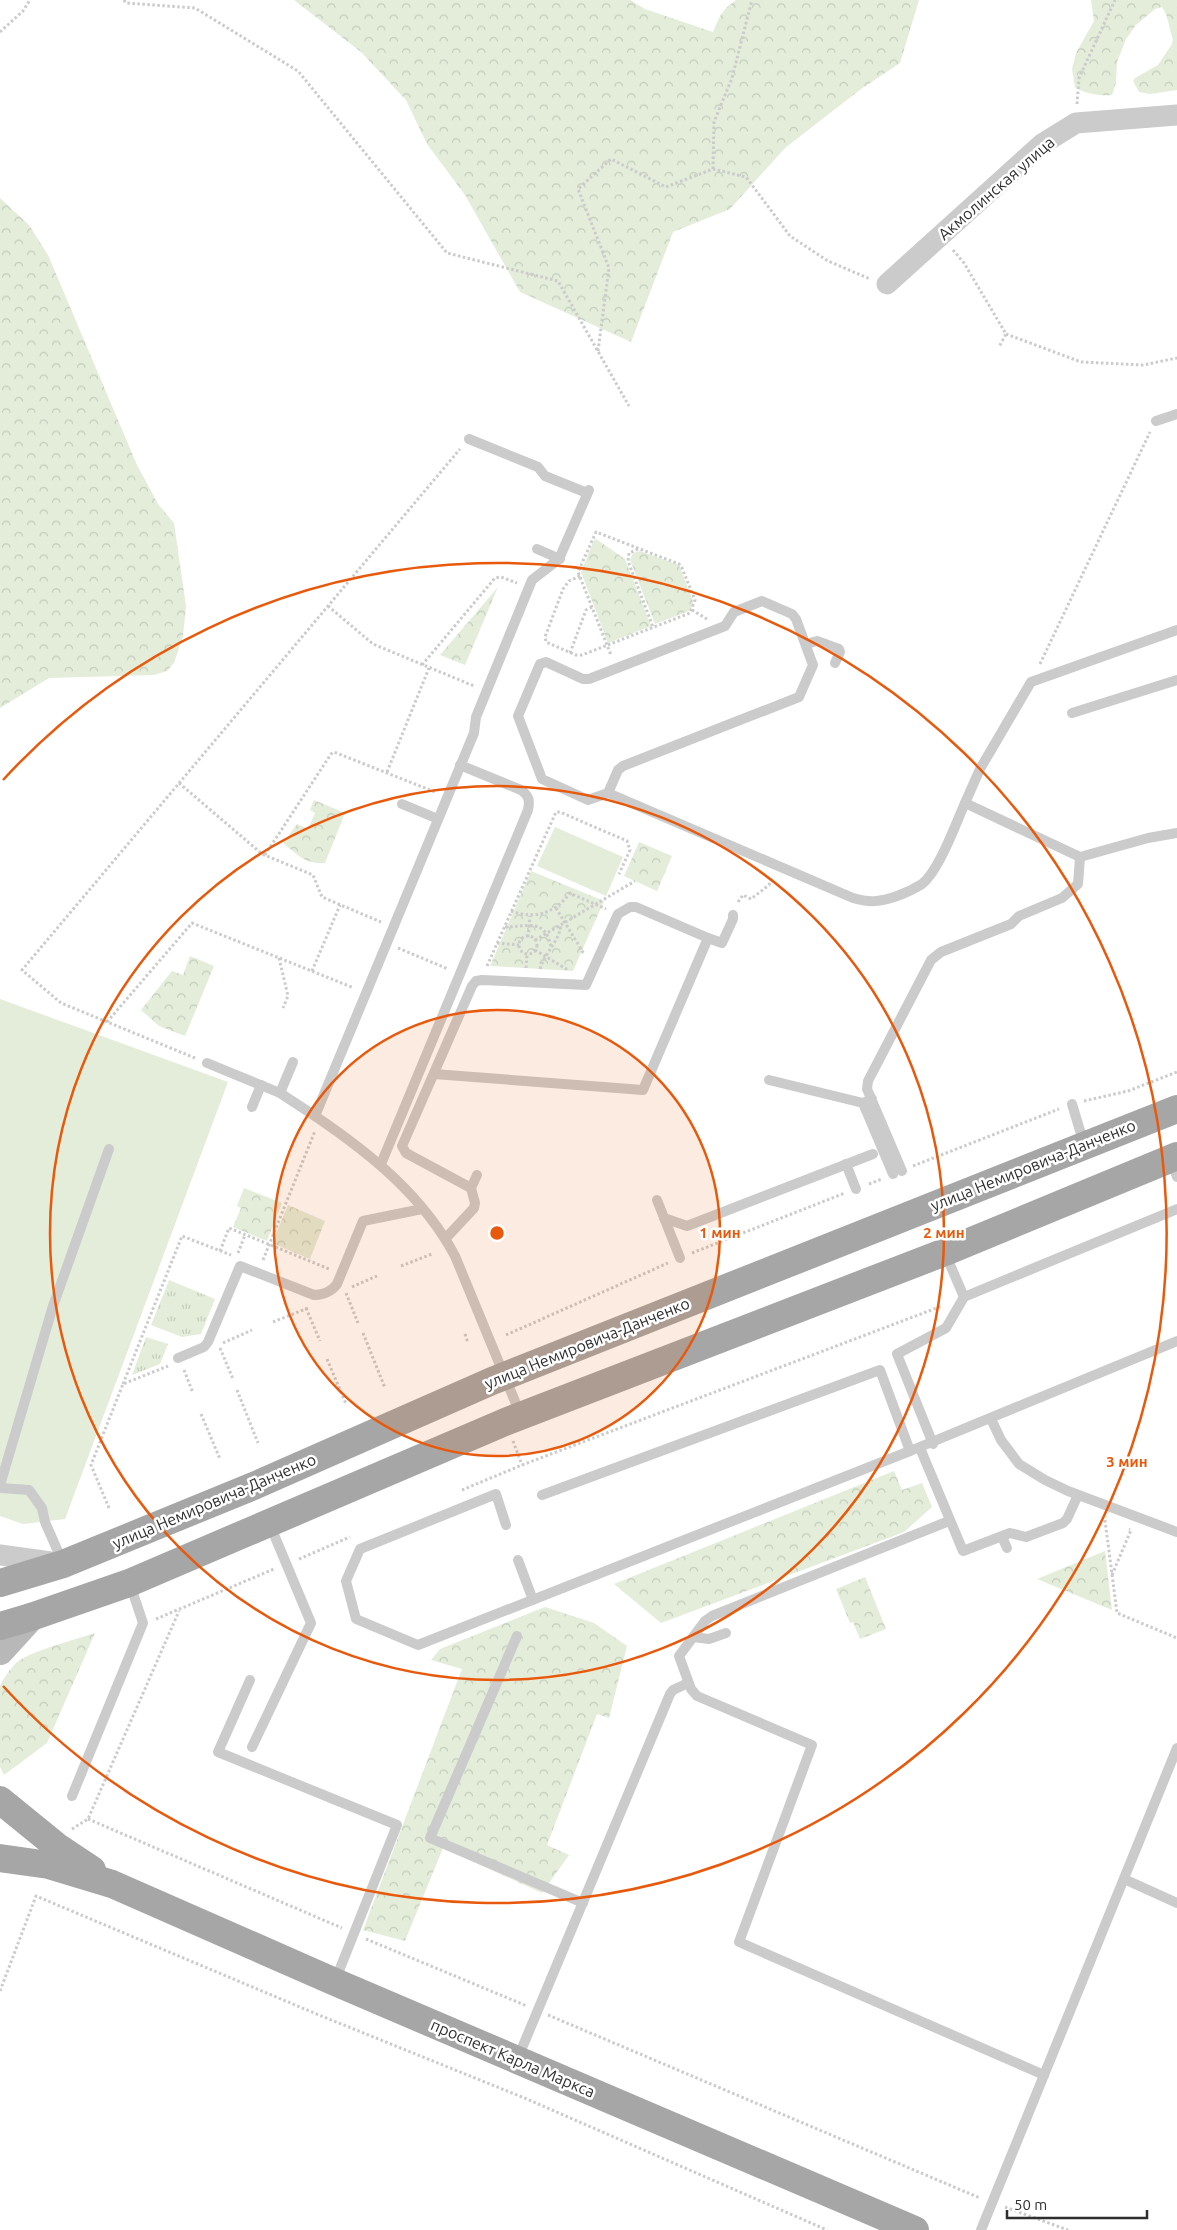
<svg xmlns="http://www.w3.org/2000/svg" width="1177" height="2230" font-family="Ubuntu,sans-serif">
  <style>
    .grass { fill: url(#grass-tufts) }
    .forest { fill: url(#forest-crowns) }
    .pitch { fill: #e3edda }
    .lines { fill: none; stroke-linecap: round; stroke-linejoin: round }
    .path { stroke: #cbcbcb; stroke-width: 3; stroke-dasharray: 2.5 2.5; stroke-linecap: butt }
    .service { stroke: #cbcbcb; stroke-width: 10 }
    .minor { stroke: #cbcbcb; stroke-width: 21 }
    .secondary { stroke: #b8b8b8; stroke-width: 28 }
    .primary { stroke: #a6a6a6; stroke-width: 28 }
    .ring { fill: none; stroke: #e8590c; stroke-width: 2.5 }
    .labels { text-anchor: middle; stroke-width: 5; stroke-linejoin: round; paint-order: stroke }
    .street-label { font-size: 16px; fill: #2e2e2e; stroke: #fff }
    .centre { fill: #e8590c; stroke: #fff; stroke-width: 2.5 }
    .ring-label { font-size: 15px; text-anchor: middle; font-weight: bold; fill: #e8590c; stroke: #fff; stroke-width: 5; stroke-linejoin: round; paint-order: stroke }
  </style>
  <defs>
    <pattern id="grass-tufts" width="24" height="20" patternUnits="userSpaceOnUse" patternTransform="scale(1.25)"><rect width="24" height="20" fill="#e3edda"/><path d="M3 7l-1-3M5 7V3M7 7l1-3M15 17l-1-3M17 17v-4M19 17l1-3" fill="none" stroke="#c3ccbb"/></pattern>
    <pattern id="forest-crowns" width="20" height="18" patternUnits="userSpaceOnUse" patternTransform="scale(1.25)"><rect width="20" height="18" fill="#e3edda"/><path d="M2 6a3 3 0 1 1 6 0M12 15a3 3 0 1 1 6 0" fill="none" stroke="#c3ccbb"/></pattern>
  </defs>
  <rect width="100%" height="100%" fill="#fff"/>
  <g class="grass">
    <path d="M169,1280L215,1299L201,1334L182,1337L151,1325Z"/>
    <path d="M146,1337L168,1344L160,1364L132,1375Z"/>
  </g>
  <g class="forest">
    <path d="M294,0H630L645,9L713,32C721,14 720,12 736,0H919L900,63L861,89L785,148L730,209L673,232L631,342L520,292L465,195L427,144L406,100L361,52Z"/>
    <path d="M1091,0H1177V90L1150,94L1139,92L1133,81L1135,78L1158,65L1172,44L1173,40L1166,14L1162,7L1155,9L1136,25L1126,39L1117,62L1116,83L1112,95C1099,96 1085,94 1075,87L1072,69L1076,53L1094,21Z"/>
    <path d="M0,198L29,225L48,255L137,465L158,504L174,523L186,606L183,636L174,663L167,671L154,675L49,678L0,708Z"/>
    <path d="M596,539L625,559L651,626L608,643L581,572L594,540Z"/>
    <path d="M640,551L679,565L693,601L692,607L689,611L655,624L630,560L633,553Z"/>
    <path d="M498,587L465,665L440,655Z"/>
    <path d="M314,800L345,813L325,863C304,864 298,855 283,843L297,824L308,829L315,813L310,810Z"/>
    <path d="M639,842L672,856L657,891L624,876Z"/>
    <path d="M531,871L604,901L573,971L490,966Z"/>
    <path d="M190,956L214,966L185,1036L159,1026L141,1010L172,971L183,975Z"/>
    <path d="M244,1188L282,1203L267,1241L233,1227L241,1208L237,1206Z"/>
    <path d="M288,1205L325,1221L310,1259L272,1243Z"/>
    <path d="M894,1471L902,1490L922,1483L932,1507L904,1532L661,1623L614,1584Z"/>
    <path d="M1105,1551L1112,1610L1037,1579Z"/>
    <path d="M865,1577L886,1629L860,1639L853,1622L850,1623L836,1589Z"/>
    <path d="M545,1607L594,1623L627,1646L609,1718L597,1714L547,1845L569,1855L542,1893L443,1848L405,1941L363,1930L462,1669L431,1660L440,1649Z"/>
    <path d="M95,1633L47,1743L4,1775L0,1767V1686C3,1679 10,1669 16,1663C32,1650 75,1640 95,1633Z"/>
  </g>
  <g class="pitch">
    <path d="M555,827L623,857L606,896L537,866Z"/>
    <path d="M0,999L228,1082L65,1519L23,1524L0,1516Z"/>
  </g>
  <g class="lines">
    <g class="path">
      <path d="M124,0L126,3L195,8L298,71L447,253L558,281L629,406"/>
      <path d="M0,32L23,11L30,0"/>
      <path d="M1077,104L1079,78L1115,0"/>
      <path d="M713,169L714,122L732,78L752,0"/>
      <path d="M953,250L964,263L1006,334L999,347"/>
      <path d="M1006,334L1081,362L1143,365L1177,358"/>
      <path d="M598,351L609,268L578,189L611,159L666,187L713,169L746,177L790,236L828,261L870,279"/>
      <path d="M638,549L629,553L628,561L653,627"/>
      <path d="M580,576L569,581L563,589L545,637L546,642L576,655H582L690,613L695,600L682,568L679,564L596,532L578,572L607,645L611,655"/>
      <path d="M328,606L373,644L474,686"/>
      <path d="M692,610L707,619"/>
      <path d="M570,653L586,610L592,607"/>
      <path d="M1040,664L1150,432"/>
      <path d="M422,665L495,578L501,577L517,583"/>
      <path d="M387,772L429,668"/>
      <path d="M179,783L262,854L313,875L322,897L381,922"/>
      <path d="M265,855L331,754L334,752L435,792"/>
      <path d="M738,902L743,895L751,899L769,885L772,877"/>
      <path d="M556,908L584,954"/>
      <path d="M511,911C535,920 555,913 570,893L606,909"/>
      <path d="M505,927C527,927 545,917 551,947"/>
      <circle cx="528" cy="945" r="9"/>
      <path d="M528,937L530,916"/>
      <path d="M535,940L635,881"/>
      <path d="M497,943L519,945"/>
      <path d="M398,948L448,969"/>
      <path d="M535,950L568,970"/>
      <path d="M279,958L288,996L283,1008"/>
      <path d="M487,966L556,812H560L627,841L630,850L619,874"/>
      <path d="M526,968L527,954"/>
      <path d="M540,969C545,952 559,942 561,925"/>
      <path d="M312,971L340,905"/>
      <path d="M107,1022L192,923L354,988"/>
      <path d="M195,1058L61,1003L22,970L460,449"/>
      <path d="M1084,1101L1128,1091L1177,1072"/>
      <path d="M913,1166L1059,1109"/>
      <path d="M869,1184L882,1179"/>
      <path d="M220,1251L229,1228L329,1269"/>
      <path d="M238,1253L245,1235"/>
      <path d="M692,1253L845,1193"/>
      <path d="M263,1260L315,1131"/>
      <path d="M401,1266L432,1254"/>
      <path d="M352,1287L377,1276"/>
      <path d="M346,1293L358,1323"/>
      <path d="M306,1308L320,1341"/>
      <path d="M273,1322L308,1308"/>
      <path d="M363,1333L385,1388"/>
      <path d="M465,1334L468,1343"/>
      <path d="M506,1335L668,1263"/>
      <path d="M223,1343L252,1330"/>
      <path d="M220,1348L233,1379"/>
      <path d="M327,1359L346,1404"/>
      <path d="M184,1370L193,1393"/>
      <path d="M123,1384L182,1236L231,1255"/>
      <path d="M237,1390L258,1443"/>
      <path d="M201,1414L220,1459"/>
      <path d="M513,1441L522,1465"/>
      <path d="M462,1490L522,1465L942,1306"/>
      <path d="M109,1508L91,1465L123,1384L168,1366"/>
      <path d="M1105,1520L1117,1613L1177,1638"/>
      <path d="M299,1559L350,1537"/>
      <path d="M1112,1575L1131,1530L1129,1529"/>
      <path d="M156,1619L274,1569"/>
      <path d="M88,1819L342,1928"/>
      <path d="M72,1829L88,1819L179,1611"/>
      <path d="M366,1939L527,2006"/>
      <path d="M0,1991L36,1896L319,2015L522,2097L827,2230"/>
      <path d="M548,2015L980,2198"/>
      <path d="M1005,2207L1068,2230"/>
    </g>
    <g class="service">
      <path d="M1156,421L1177,414"/>
      <path d="M469,439L538,467L545,476L587,493"/>
      <path d="M537,549L560,559"/>
      <path d="M762,601L792,614L796,619L813,665L799,697L623,766L618,770L608,793L588,800L542,779L518,716L540,664L546,662L583,679H589L725,626L734,612Z"/>
      <path d="M1177,630L1031,682L980,769L965,803L1080,857L1148,838L1177,833"/>
      <path d="M806,644L817,641L839,649L840,652L835,663"/>
      <path d="M1072,713L1177,680"/>
      <path d="M608,793L853,898C870,903 880,902 897,896C906,893 914,889 922,884C939,871 956,823 965,803"/>
      <path d="M402,804L438,819"/>
      <path d="M207,1063L280,1093L315,1116"/>
      <path d="M434,1074L643,1090L708,938L722,943L733,919V915"/>
      <path d="M769,1080L863,1103L872,1099"/>
      <path d="M280,1093L293,1062"/>
      <path d="M863,1103L893,1174"/>
      <path d="M1072,1104L1084,1144"/>
      <path d="M252,1107L261,1085"/>
      <path d="M1170,1159L1177,1177"/>
      <path d="M381,1164L528,810C530,800 529,796 521,790L460,765"/>
      <path d="M846,1164L856,1189"/>
      <path d="M902,1171L867,1089L868,1081L931,960L941,952L1011,924L1019,916L1062,898L1078,884L1080,857"/>
      <path d="M471,1188L477,1175"/>
      <path d="M657,1200L680,1258"/>
      <path d="M664,1218L687,1226L873,1154"/>
      <path d="M446,1238L474,1208L475,1203L471,1188L406,1153L402,1146L472,986L476,981L482,980L586,985L618,914L630,907H636L708,938"/>
      <path d="M964,1297L1177,1209"/>
      <path d="M178,1358L204,1347L208,1342L240,1266L314,1295C323,1295 332,1291 337,1284L363,1221L422,1209"/>
      <path d="M521,1416L455,1256C423,1196 371,1154 315,1116L474,733L476,717L532,580L559,559L589,490"/>
      <path d="M991,1419L1001,1440L1019,1464L1045,1480L1068,1491L1177,1532"/>
      <path d="M933,1444L897,1354L946,1328L964,1297L945,1253"/>
      <path d="M920,1448L963,1551L1010,1533L1026,1537L1063,1523L1067,1519L1078,1495"/>
      <path d="M0,1485L53,1306L109,1149"/>
      <path d="M0,1488L29,1490L42,1508L45,1522L63,1563"/>
      <path d="M542,1495L880,1370L910,1451L1177,1341"/>
      <path d="M949,1521L712,1616L705,1621L679,1656L691,1689L697,1696L812,1745L739,1942L1044,2075"/>
      <path d="M506,1525L496,1494L360,1549L346,1581L356,1619L418,1645L910,1451"/>
      <path d="M1002,1537L1007,1548"/>
      <path d="M518,1560L533,1600"/>
      <path d="M517,1636L430,1838L583,1903"/>
      <path d="M693,1637L709,1639L726,1633"/>
      <path d="M250,1680L218,1752L397,1825L335,1981"/>
      <path d="M252,1747L311,1623L270,1525"/>
      <path d="M72,1796L143,1623L130,1584"/>
      <path d="M1124,1879L1177,1903"/>
      <path d="M517,2060L670,1694L673,1690L688,1683"/>
      <path d="M981,2230L1177,1748"/>
    </g>
    <g class="minor">
      <path d="M887,284L1042,144L1076,123L1177,115"/>
      <path d="M0,1555L58,1563"/>
    </g>
    <path class="secondary" d="M0,1651L31,1617"/>
    <g class="primary">
      <path d="M0,1583L63,1564L256,1485L492,1381L1177,1109"/>
      <path d="M0,1626L31,1617L129,1583L505,1422L945,1252L1177,1156"/>
      <path d="M0,1800L59,1848L92,1870"/>
      <path d="M0,1858L49,1865L112,1884L335,1982L915,2230"/>
    </g>
  </g>
  <circle cx="497" cy="1233" r="223" fill="#e8590c" fill-opacity=".12"/>
  <g class="ring">
    <circle cx="497" cy="1233" r="223"/>
    <circle cx="497" cy="1233" r="447"/>
    <path d="M3 780A670 670 0 1 1 3 1686"/>
  </g>
  <g class="labels">
    <g class="street-label">
      <text transform="translate(996 188) rotate(-41)" y="6">Акмолинская улица</text>
      <text transform="translate(1033 1165) rotate(-22)" y="6">улица Немировича-Данченко</text>
      <text transform="translate(587 1343) rotate(-22)" y="6">улица Немировича-Данченко</text>
      <text transform="translate(214 1501) rotate(-23)" y="6">улица Немировича-Данченко</text>
      <text transform="translate(513 2058) rotate(23)" y="6">проспект Карла Маркса</text>
    </g>
  </g>
  <circle cx="497" cy="1233" r="8" class="centre"/>
  <g class="ring-label">
    <text x="720" y="1238">1 мин</text>
    <text x="944" y="1238">2 мин</text>
    <text x="1127" y="1467">3 мин</text>
  </g>
  <path d="M1007 2210v8h140v-8" fill="none" stroke="#2e2e2e" stroke-width="2.5"/>
  <text x="1014" y="2210" font-size="15" fill="#2e2e2e" stroke="#ffffff" stroke-width="4" paint-order="stroke">50 m</text>
</svg>
